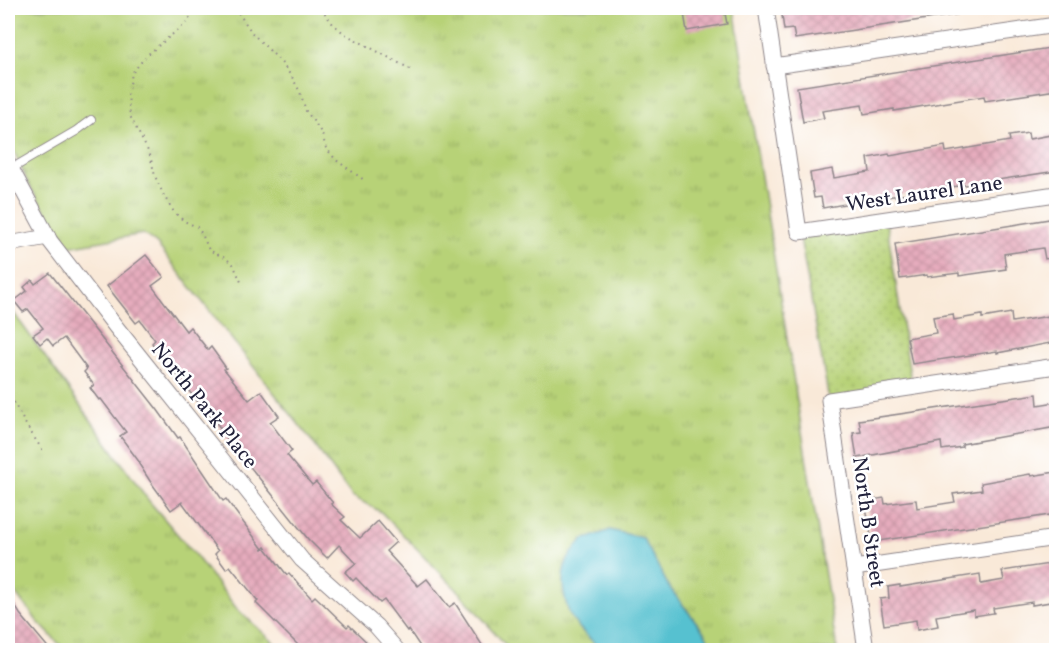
<svg xmlns="http://www.w3.org/2000/svg" width="1064" height="658" font-family="Vollkorn,serif">
  <style>
    .grass { fill: url(#grass-tufts); stroke: #6c7a59; stroke-width: 1.5 }
    .park { fill: url(#park-dots); stroke: #6c7a59; stroke-width: 1.5 }
    .water { fill: #56c1d0; stroke: #3c7286; stroke-width: 1.5 }
    .building { fill: url(#building-cross-hatch) }
    .lines { fill: none; stroke-linecap: round; stroke-linejoin: round }
    .service-casing { stroke: #8e868a; stroke-width: 10 }
    .minor-casing { stroke: #8e868a; stroke-width: 17 }
    .path { stroke: #8e868a; stroke-width: 2; stroke-dasharray: 1.5 4.5; stroke-linecap: butt }
    .service { stroke: #fff; stroke-width: 8 }
    .minor { stroke: #fff; stroke-width: 15 }
    .labels { text-anchor: middle; stroke-width: 5; stroke-linejoin: round; paint-order: stroke }
    .street-label { font-size: 21px; fill: #22223b; stroke: #fff }
  </style>
  <defs>
    <pattern id="grass-tufts" width="24" height="20" patternUnits="userSpaceOnUse" patternTransform="scale(1.5)"><rect width="24" height="20" fill="#b7d277"/><path d="M3 7l-1-3M5 7V3M7 7l1-3M15 17l-1-3M17 17v-4M19 17l1-3" fill="none" stroke="#9db468"/></pattern>
    <pattern id="park-dots" width="8" height="8" patternUnits="userSpaceOnUse" patternTransform="scale(1.5)"><rect width="8" height="8" fill="#b7d277"/><path d="M2 2h.1M6 6h.1" fill="none" stroke="#9db468" stroke-width="1.8" stroke-linecap="round"/></pattern>
    <pattern id="building-cross-hatch" width="8" height="8" patternUnits="userSpaceOnUse" patternTransform="scale(1.5)"><rect width="8" height="8" fill="#e6acbd"/><path d="M0 0l8 8M0 8l8-8" fill="none" stroke="#c594a3"/></pattern>
  </defs>
  <rect width="100%" height="100%" fill="#fff"/>
  <filter id="ink" filterUnits="userSpaceOnUse"><feTurbulence type="fractalNoise" baseFrequency=".0167" numOctaves="2"/><feDisplacementMap in="SourceGraphic" scale="12" xChannelSelector="R" yChannelSelector="G"/><feConvolveMatrix kernelMatrix="1 2 1 2 8 2 1 2 1" color-interpolation-filters="sRGB"/></filter>
  <filter id="wash" filterUnits="userSpaceOnUse"><feTurbulence type="fractalNoise" baseFrequency=".008" numOctaves="4" result="noise"/><feDisplacementMap in="SourceGraphic" scale="24" xChannelSelector="R" yChannelSelector="G"/><feGaussianBlur stdDeviation="1.35" result="paint"/><feColorMatrix in="noise" values="0 0 0 0 0 0 0 0 0 0 0 0 0 0 0 0 0 1.4 0 .05"/><feComposite in="paint" operator="in"/></filter>
  <g filter="url(#wash)">
    <rect width="100%" height="100%" fill="#f9e9d8"/>
    <g class="grass">
      <path d="M8,8H734L837,650H510L461,594L381,512L352,496L311,440L157,244L143,234L68,247L29,185L8,138Z"/>
      <path d="M8,305L149,501L196,556L237,609L282,650H65L37,621L27,607L21,601L8,583Z"/>
    </g>
    <path class="park" d="M886,219L912,388L829,400L799,232Z"/>
    <path class="water" d="M610,530L643,538L669,587L704,632L714,650H602C592,641 581,631 573,620C568,614 567,606 565,598C559,572 565,559 583,539L589,538Z"/>
    <g id="blocks">
      <g class="building">
        <path d="M683,8H724L727,24L687,31Z"/>
        <path d="M781,8H960V14L795,39L793,29L784,30Z"/>
        <path d="M1056,47V90L985,101L984,96L894,111V109L864,114L862,105L822,111L824,118L803,122L797,87Z"/>
        <path d="M1028,133L1029,139L1056,134V171L867,200L823,208L821,197L814,198L810,173L832,169L834,178L870,172L868,158L889,154L890,156L945,146L946,152L1010,141L1009,136Z"/>
        <path d="M1056,218V257L1045,259L1043,248L1004,254L1006,269L959,276V273L927,277V275L900,279L895,244Z"/>
        <path d="M146,255L164,277L152,286L186,331L190,327L208,350L211,347L226,368L224,369L249,400L261,391L279,416L270,422L292,451L287,455L312,485L316,482L333,503L331,504L345,517L341,520L360,538L378,521L396,542L386,551L418,586L427,579L449,607L455,603L486,651H423L409,630L407,631L384,600L380,603L356,578L353,581L345,572L356,563L339,545L327,558L308,539L235,448L234,449L218,425L192,395L170,365L169,366L152,343L155,340L140,320L136,323L107,286Z"/>
        <path d="M50,273L157,409L178,438L180,437L223,501L226,499L263,549L265,547L287,575L289,573L312,599L315,596L347,627L349,625L376,651H304L256,603L258,601L230,566L226,569L215,554L218,551L182,502L171,510L150,481L139,464L140,463L120,436L126,432L101,399L99,400L90,388L94,385L84,372L87,369L64,338L53,346L47,338L40,344L33,335L43,328L28,309L23,312L14,301L27,291L24,287L32,280L35,284Z"/>
        <path d="M1011,313L1012,322L1056,315V342L997,353V351L912,364L907,338L936,333L933,317L953,314L954,320L982,315V318Z"/>
        <path d="M1037,394L1038,405L1056,402V427L962,444V447L942,450L941,442L857,458L853,433L861,432L859,420Z"/>
        <path d="M1056,472V514L872,542L865,501L884,498L885,504L916,500L917,508L955,502L953,494L982,490L981,483L1030,474L1031,476Z"/>
        <path d="M1056,563V601L1032,605V602L993,608L994,613L974,616V610L936,616L938,626L917,630L916,620L884,625L880,599L889,598L888,587L900,585V587L980,574L981,584L1004,580L1002,571Z"/>
        <path d="M8,594L20,614L51,651H8Z"/>
      </g>
    </g>
  </g>
  <g filter="url(#ink)">
    <use href="#blocks" fill-opacity="0" stroke="#8e868a" stroke-width="1.5"/>
    <g class="lines">
      <g class="service-casing">
        <path id="service" d="M11,169L76,131L91,120"/>
      </g>
      <g class="minor-casing">
        <g id="minor">
          <path d="M766,8L799,232L1056,194"/>
          <path d="M774,66L1056,25"/>
          <path d="M8,163L50,241L116,327L236,477L302,560L376,626L397,650"/>
          <path d="M8,244L48,237"/>
          <path d="M854,568L1056,538"/>
          <path d="M866,650L829,400L1056,366"/>
        </g>
      </g>
      <g class="path">
        <path d="M198,8L184,25L147,55L132,73L128,95L130,116L150,155L155,176L164,196L174,212L184,221L197,227L202,234L209,250L225,258L233,264L242,284"/>
        <path d="M235,8L253,34L280,61L292,77L300,92L306,111L317,126L322,134L326,148L336,160L364,180"/>
        <path d="M321,8L333,24L345,34L410,69"/>
        <path d="M8,267L9,258"/>
        <path d="M8,385C13,407 30,431 43,451"/>
      </g>
      <use href="#service" class="service"/>
      <use href="#minor" class="minor"/>
    </g>
  </g>
  <g class="labels">
    <g class="street-label">
      <text transform="translate(924 193) rotate(-8)" y="7">West Laurel Lane</text>
      <text transform="translate(205 405) rotate(51)" y="7">North Park Place</text>
      <text transform="translate(869 522) rotate(82)" y="7">North B Street</text>
    </g>
  </g>
  <rect width="1064" height="658" fill="none" stroke="#fff" stroke-width="30"/>
</svg>
